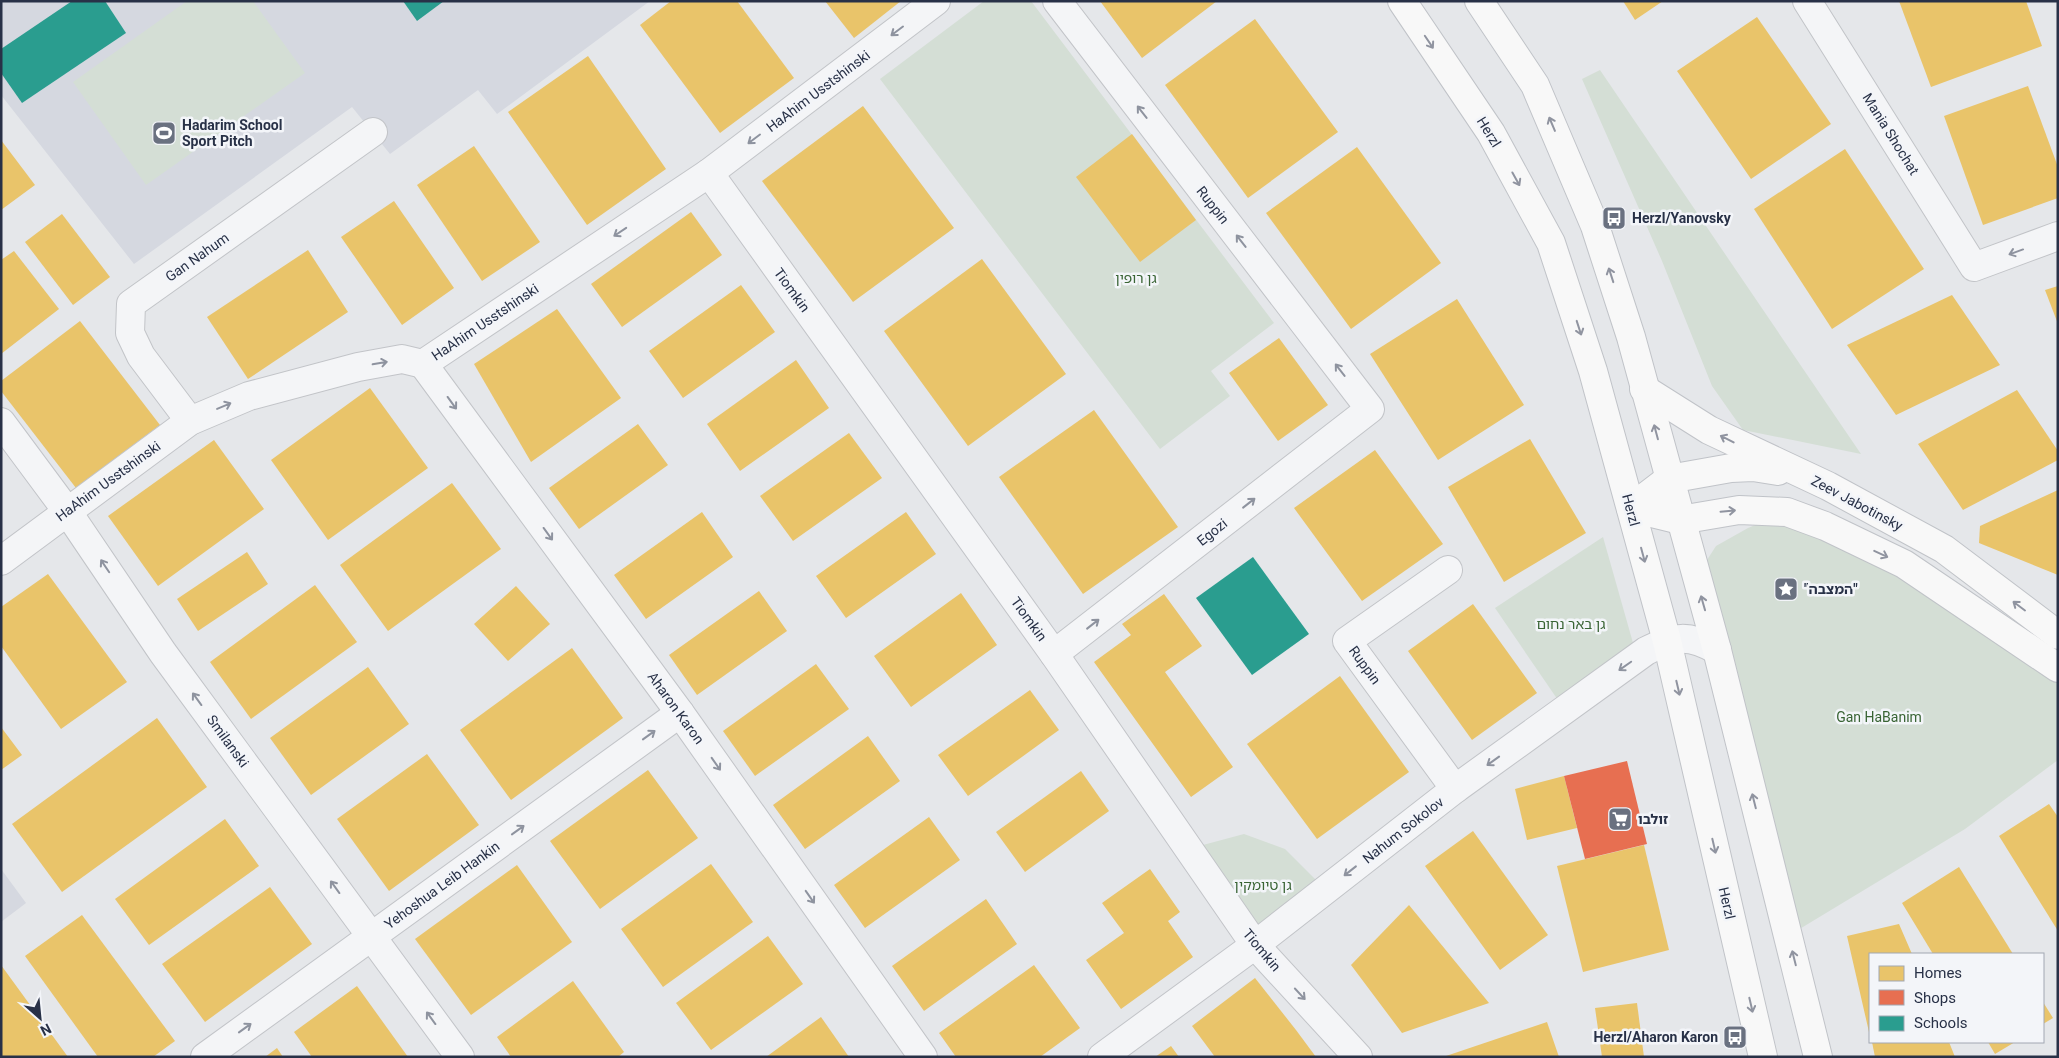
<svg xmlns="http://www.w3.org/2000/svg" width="2059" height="1058" font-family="Roboto,'Noto Sans Hebrew',sans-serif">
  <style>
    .built { fill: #d5d8e0 }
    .green { fill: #d4ded5 }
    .homes { fill: #e9c46a }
    .shops { fill: #e76f51 }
    .schools { fill: #2a9d8f }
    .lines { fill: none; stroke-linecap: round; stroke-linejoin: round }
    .minor-casing { stroke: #c2c4c8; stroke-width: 30 }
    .primary-casing { stroke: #c0c3c8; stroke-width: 30 }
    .minor { stroke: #f4f5f7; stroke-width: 28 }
    .primary { stroke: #f8f8f8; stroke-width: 28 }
    .oneway { stroke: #8e939f }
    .oneway2 { stroke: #9094a0 }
    .labels { text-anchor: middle; stroke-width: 5; stroke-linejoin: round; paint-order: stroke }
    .street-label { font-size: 14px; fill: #283147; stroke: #f3f5f9 }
    .poi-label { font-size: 14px; font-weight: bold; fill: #283147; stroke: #f3f5f9; text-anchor: start }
    .park-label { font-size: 14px; fill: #396434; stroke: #f3f5f9 }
  </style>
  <rect width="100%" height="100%" fill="#e5e7ea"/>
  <g class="built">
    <path d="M1,1H650L497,114L478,90L390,154L352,107L134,264L1,95Z"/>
    <path d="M1,869L26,903L1,922Z"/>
  </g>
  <g class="green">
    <path d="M187,1H253L305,73L146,185L73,82Z"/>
    <path d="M984,1H1031L1274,323L1211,371L1230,396L1160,449L880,79Z"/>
    <path d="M1600,70L1861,454L1743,430L1712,386L1662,261L1582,79Z"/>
    <path d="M1787,512L2058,668V760L1965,829L1788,936L1696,577L1716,546L1748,528Z"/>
    <path d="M1603,537L1635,650L1560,703L1495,608Z"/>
    <path d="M1244,834L1285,849L1326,890L1255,945L1188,849Z"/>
  </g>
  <g class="homes">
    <path d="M671,1H737L794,78L720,133L640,25Z"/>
    <path d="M825,1H901L854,38Z"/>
    <path d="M1100,1H1217L1142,58Z"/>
    <path d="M1623,1H1663L1635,20Z"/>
    <path d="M1899,1H2026L2042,46L1931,87Z"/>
    <path d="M1757,17L1831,124L1751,179L1677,71Z"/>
    <path d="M1255,19L1338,132L1248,198L1165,85Z"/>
    <path d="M588,56L666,169L587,225L508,112Z"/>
    <path d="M2028,86L2058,167V198L1983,225L1944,116Z"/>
    <path d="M863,106L954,228L853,302L762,181Z"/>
    <path d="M1132,134L1196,220L1140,262L1076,177Z"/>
    <path d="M1,140L35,185L1,210Z"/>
    <path d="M474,146L540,242L482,281L417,185Z"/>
    <path d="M1357,147L1441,263L1351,329L1266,213Z"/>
    <path d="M1845,149L1924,269L1832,329L1754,209Z"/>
    <path d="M394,201L454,288L402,325L341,237Z"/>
    <path d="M691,212L722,255L622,327L591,284Z"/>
    <path d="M62,214L110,277L73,305L25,242Z"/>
    <path d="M308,250L348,312L248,379L207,317Z"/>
    <path d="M14,251L59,309L1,354V260Z"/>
    <path d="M982,259L1066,374L968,446L884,331Z"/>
    <path d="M741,285L775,332L683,398L649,351Z"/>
    <path d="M2058,286V324L2045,290Z"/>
    <path d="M1952,295L2000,365L1896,415L1847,345Z"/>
    <path d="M1457,299L1524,405L1438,460L1370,354Z"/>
    <path d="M557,309L621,398L531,462L474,364Z"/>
    <path d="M80,321L160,425L76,488L1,391V381Z"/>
    <path d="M1279,338L1328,405L1278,441L1229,373Z"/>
    <path d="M796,360L829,408L740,471L707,424Z"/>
    <path d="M370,388L428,468L328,540L271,460Z"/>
    <path d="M2017,390L2058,451V460L1963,510L1918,444Z"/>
    <path d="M1094,410L1178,527L1083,594L999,477Z"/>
    <path d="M638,424L668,465L579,529L549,488Z"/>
    <path d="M849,433L882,478L793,541L760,496Z"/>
    <path d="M1530,439L1586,533L1504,582L1448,487Z"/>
    <path d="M214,440L264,509L158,586L108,516Z"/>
    <path d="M1375,450L1443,544L1362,601L1294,508Z"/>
    <path d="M452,483L501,549L388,631L340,565Z"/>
    <path d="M2058,490V575L1979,543L1980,526Z"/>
    <path d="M702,512L733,557L646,619L614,575Z"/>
    <path d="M906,512L936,554L846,618L816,576Z"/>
    <path d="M247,552L268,584L198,631L177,599Z"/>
    <path d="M48,574L127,682L61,729L1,646V607Z"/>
    <path d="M315,585L357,642L251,719L210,662Z"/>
    <path d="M516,586L550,624L508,661L474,624Z"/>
    <path d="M759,591L787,631L697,695L669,655Z"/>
    <path d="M961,593L997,645L911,707L874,656Z"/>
    <path d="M1164,594L1202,646L1165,672L1233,767L1191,797L1094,662L1131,635L1122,624Z"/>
    <path d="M1473,604L1537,693L1472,740L1408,651Z"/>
    <path d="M572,648L623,718L511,800L460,730Z"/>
    <path d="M816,664L849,709L755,776L723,731Z"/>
    <path d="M368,667L409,724L311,795L270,738Z"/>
    <path d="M1340,676L1409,772L1317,839L1247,744Z"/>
    <path d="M1030,690L1059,730L968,796L938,755Z"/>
    <path d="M157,718L207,787L62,892L12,824Z"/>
    <path d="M1,727L22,755L1,770Z"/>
    <path d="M868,736L900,781L805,849L773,805Z"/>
    <path d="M427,754L479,825L389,891L337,819Z"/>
    <path d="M648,770L698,838L600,909L550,841Z"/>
    <path d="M1081,771L1109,811L1025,872L996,832Z"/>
    <path d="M1564,776L1577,828L1527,840L1515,789Z"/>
    <path d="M2049,804L2058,817V931L1999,836Z"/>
    <path d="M929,817L960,860L865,928L834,885Z"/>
    <path d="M225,819L259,866L149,945L115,899Z"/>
    <path d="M1473,831L1548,935L1500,970L1425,866Z"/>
    <path d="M1644,845L1669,950L1583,972L1557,866Z"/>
    <path d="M711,864L753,922L663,987L621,929Z"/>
    <path d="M517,865L572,942L471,1015L415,939Z"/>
    <path d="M1959,867L2013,954H1933L1902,903Z"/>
    <path d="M1150,869L1180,912L1168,921L1193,957L1121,1009L1086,960L1124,933L1102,903Z"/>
    <path d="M270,887L312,944L205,1022L162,964Z"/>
    <path d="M986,899L1017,944L924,1011L892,966Z"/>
    <path d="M1409,905L1489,1003L1402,1033L1351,965Z"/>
    <path d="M82,915L175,1041L153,1057H98L25,956Z"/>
    <path d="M1899,924L1912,954H1870L1869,1032L1847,936Z"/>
    <path d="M768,936L803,984L711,1050L676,1003Z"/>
    <path d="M1,965L68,1057H1Z"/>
    <path d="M1034,965L1080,1028L1040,1057H956L939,1033Z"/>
    <path d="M1255,978L1296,1030L1316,1057H1215L1192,1026Z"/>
    <path d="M573,981L624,1052L618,1057H511L497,1037Z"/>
    <path d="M357,986L408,1057H312L294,1032Z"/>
    <path d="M2043,1002L2053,1018L2043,1024Z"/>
    <path d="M1637,1003L1644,1057H1602L1595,1008Z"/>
    <path d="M821,1017L849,1057H766Z"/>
    <path d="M1547,1022L1559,1057H1446V1056Z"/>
    <path d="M1872,1042H1949L1955,1057H1875Z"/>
    <path d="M1988,1042H2015L1995,1054Z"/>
    <path d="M1171,1046L1179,1057H1155Z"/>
    <path d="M277,1048L283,1057H265Z"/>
  </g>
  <path class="shops" d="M1627,761L1647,844L1585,859L1564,776Z"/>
  <g class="schools">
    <path d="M72,1H105L126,33L22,103L1,73V49Z"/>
    <path d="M403,1H444L417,21Z"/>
    <path d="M1253,557L1309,634L1252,675L1196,598Z"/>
  </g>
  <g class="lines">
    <g class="minor-casing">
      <g id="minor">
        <path d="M1807,1L1974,267L2058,236"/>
        <path d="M709,173L1054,654L1255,945L1358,1057"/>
        <path d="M423,364L680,713L923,1057"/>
        <path d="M190,421L141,356L130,333L131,304L373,132"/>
        <path d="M1,422L67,511L163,653L460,1057"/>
        <path d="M1,561L190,421L249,396L358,367L402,359L423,364L709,173L936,1"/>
        <path d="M1448,570L1347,641L1455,789"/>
        <path d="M1054,654L1370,409L1057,1"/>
        <path d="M205,1057L680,713"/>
        <path d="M1102,1057L1255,945L1455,789L1646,651C1675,636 1688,634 1717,650"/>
      </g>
    </g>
    <g class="primary-casing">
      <g id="primary">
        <path d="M1402,1L1491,133L1551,243L1593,371L1667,641L1763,1057"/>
        <path d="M1479,1L1535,85L1595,226L1631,337L1717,650L1818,1057"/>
        <path d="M1644,389L1709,430L1828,486L1944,549L2058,635"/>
        <path d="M1631,508L1680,520L1739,510L1787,512L1825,526L1904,564L2058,668"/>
        <path d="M1631,508L1669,479L1731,468L1753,467L1778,471"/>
      </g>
    </g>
    <use href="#minor" class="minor"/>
    <use href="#primary" class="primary"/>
  </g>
  <defs><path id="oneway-shaft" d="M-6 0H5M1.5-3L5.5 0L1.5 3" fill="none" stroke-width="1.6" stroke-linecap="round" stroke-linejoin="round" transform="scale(1.25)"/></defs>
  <g class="oneway">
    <use href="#oneway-shaft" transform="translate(897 31) rotate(143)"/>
    <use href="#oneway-shaft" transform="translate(1142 112) rotate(-128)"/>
    <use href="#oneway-shaft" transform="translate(754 139) rotate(143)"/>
    <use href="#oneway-shaft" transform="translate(620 232) rotate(146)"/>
    <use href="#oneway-shaft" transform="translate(1241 241) rotate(-128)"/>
    <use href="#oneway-shaft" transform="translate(2016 252) rotate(160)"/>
    <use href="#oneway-shaft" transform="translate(380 363) rotate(-10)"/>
    <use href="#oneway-shaft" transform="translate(1340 370) rotate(-128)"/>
    <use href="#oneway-shaft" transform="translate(452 403) rotate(54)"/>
    <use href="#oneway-shaft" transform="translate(224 406) rotate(-23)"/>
    <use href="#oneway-shaft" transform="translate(1249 503) rotate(-38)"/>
    <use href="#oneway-shaft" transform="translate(548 534) rotate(54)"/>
    <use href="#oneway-shaft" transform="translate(105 566) rotate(-124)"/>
    <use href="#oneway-shaft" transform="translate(1093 624) rotate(-38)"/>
    <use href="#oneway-shaft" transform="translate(1625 666) rotate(145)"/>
    <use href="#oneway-shaft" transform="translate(197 699) rotate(-126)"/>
    <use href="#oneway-shaft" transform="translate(649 735) rotate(-36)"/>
    <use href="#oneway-shaft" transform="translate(1493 761) rotate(144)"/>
    <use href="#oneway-shaft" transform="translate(716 764) rotate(55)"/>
    <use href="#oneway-shaft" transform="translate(518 830) rotate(-36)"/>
    <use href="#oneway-shaft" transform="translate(1350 871) rotate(142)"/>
    <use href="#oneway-shaft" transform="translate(335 887) rotate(-126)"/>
    <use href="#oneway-shaft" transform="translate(810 897) rotate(55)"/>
    <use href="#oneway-shaft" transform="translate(1300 994) rotate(47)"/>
    <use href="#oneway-shaft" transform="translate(431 1018) rotate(-126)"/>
    <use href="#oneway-shaft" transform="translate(245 1028) rotate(-36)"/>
  </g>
  <g class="oneway2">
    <use href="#oneway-shaft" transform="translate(1429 42) rotate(56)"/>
    <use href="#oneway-shaft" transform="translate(1552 124) rotate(-113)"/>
    <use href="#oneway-shaft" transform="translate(1516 179) rotate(61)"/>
    <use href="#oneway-shaft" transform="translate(1611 275) rotate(-108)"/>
    <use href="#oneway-shaft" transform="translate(1579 328) rotate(72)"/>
    <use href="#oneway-shaft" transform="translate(1656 432) rotate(-105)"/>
    <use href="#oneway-shaft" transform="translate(1727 439) rotate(-153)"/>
    <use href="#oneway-shaft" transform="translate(1728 511) rotate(-5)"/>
    <use href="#oneway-shaft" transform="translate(1881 554) rotate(25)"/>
    <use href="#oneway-shaft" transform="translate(1643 555) rotate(75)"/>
    <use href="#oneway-shaft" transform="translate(1703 603) rotate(-106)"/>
    <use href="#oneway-shaft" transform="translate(2019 606) rotate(-143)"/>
    <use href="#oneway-shaft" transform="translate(1678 688) rotate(77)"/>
    <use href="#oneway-shaft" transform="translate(1754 801) rotate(-104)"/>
    <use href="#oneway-shaft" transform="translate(1714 846) rotate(77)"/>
    <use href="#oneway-shaft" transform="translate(1794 958) rotate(-104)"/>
    <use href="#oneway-shaft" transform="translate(1751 1005) rotate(77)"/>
  </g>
  <defs>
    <g id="stadium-square" transform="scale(1.25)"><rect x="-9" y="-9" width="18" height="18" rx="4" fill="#6a7180" stroke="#f3f5f9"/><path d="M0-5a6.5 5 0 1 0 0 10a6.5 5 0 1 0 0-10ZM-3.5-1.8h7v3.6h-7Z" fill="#fff"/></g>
    <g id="bus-square" transform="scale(1.25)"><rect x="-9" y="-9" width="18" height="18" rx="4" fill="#6a7180" stroke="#f3f5f9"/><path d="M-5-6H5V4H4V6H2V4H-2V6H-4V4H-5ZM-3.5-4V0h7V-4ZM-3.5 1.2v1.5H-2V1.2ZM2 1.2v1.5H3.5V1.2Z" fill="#fff"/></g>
    <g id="sight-square" transform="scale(1.25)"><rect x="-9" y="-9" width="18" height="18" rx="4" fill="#6a7180" stroke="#f3f5f9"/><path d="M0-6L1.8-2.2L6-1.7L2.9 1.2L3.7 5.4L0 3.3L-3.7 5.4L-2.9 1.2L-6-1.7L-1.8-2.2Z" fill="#fff"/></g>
    <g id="supermarket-square" transform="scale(1.25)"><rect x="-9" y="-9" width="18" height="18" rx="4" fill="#6a7180" stroke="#f3f5f9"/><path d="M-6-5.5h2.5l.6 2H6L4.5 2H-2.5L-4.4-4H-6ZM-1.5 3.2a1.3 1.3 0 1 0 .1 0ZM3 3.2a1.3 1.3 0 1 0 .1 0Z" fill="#fff"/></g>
  </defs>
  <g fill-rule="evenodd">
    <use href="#stadium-square" x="164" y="133"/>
    <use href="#bus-square" x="1614" y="218"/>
    <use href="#sight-square" x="1786" y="589"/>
    <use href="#supermarket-square" x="1620" y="819"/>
    <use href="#bus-square" x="1735" y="1037"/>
  </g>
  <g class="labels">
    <g class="street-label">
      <text transform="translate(818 91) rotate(-37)" y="5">HaAhim Usstshinski</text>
      <text transform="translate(1489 132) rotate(58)" y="5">Herzl</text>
      <text transform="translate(1891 134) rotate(58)" y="5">Mania Shochat</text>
      <text transform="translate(1213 205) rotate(52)" y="5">Ruppin</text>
      <text transform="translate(197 257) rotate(-35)" y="5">Gan Nahum</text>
      <text transform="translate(792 290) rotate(54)" y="5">Tiomkin</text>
      <text transform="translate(485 322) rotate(-34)" y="5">HaAhim Usstshinski</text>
      <text transform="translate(108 481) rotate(-36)" y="5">HaAhim Usstshinski</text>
      <text transform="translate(1857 503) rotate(28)" y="5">Zeev Jabotinsky</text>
      <text transform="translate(1631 510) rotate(75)" y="5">Herzl</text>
      <text transform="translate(1212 532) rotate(-38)" y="5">Egozi</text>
      <text transform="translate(1029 619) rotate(54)" y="5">Tiomkin</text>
      <text transform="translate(1365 665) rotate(54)" y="5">Ruppin</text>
      <text transform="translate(676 708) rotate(54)" y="5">Aharon Karon</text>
      <text transform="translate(228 741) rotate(54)" y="5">Smilanski</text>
      <text transform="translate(1403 830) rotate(-38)" y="5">Nahum Sokolov</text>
      <text transform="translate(442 885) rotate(-36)" y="5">Yehoshua Leib Hankin</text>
      <text transform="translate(1727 903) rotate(77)" y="5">Herzl</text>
      <text transform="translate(1262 950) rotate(50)" y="5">Tiomkin</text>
    </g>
    <g class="poi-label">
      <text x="182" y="130">Hadarim School<tspan x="182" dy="16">Sport Pitch</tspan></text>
      <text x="1632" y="223">Herzl/Yanovsky</text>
      <text x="1804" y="594">"המצבה"</text>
      <text x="1638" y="824">זולבו</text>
      <text x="1718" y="1042" text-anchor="end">Herzl/Aharon Karon</text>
    </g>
    <g class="park-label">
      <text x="1136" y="283">גן רופין</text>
      <text x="1571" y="629">גן באר נחום</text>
      <text x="1879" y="722">Gan HaBanim</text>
      <text x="1263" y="890">גן טיומקין</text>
    </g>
  </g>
  <rect width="2059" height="1058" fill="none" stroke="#283147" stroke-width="5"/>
  <rect x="1869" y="953" width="175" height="90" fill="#f3f5f9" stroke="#a2a7b2"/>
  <rect x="1879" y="966" width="25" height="15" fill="#e9c46a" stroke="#a2a7b2"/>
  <text x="1914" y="978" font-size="15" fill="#283147">Homes</text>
  <rect x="1879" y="990" width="25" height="15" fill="#e76f51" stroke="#a2a7b2"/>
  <text x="1914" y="1003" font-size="15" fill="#283147">Shops</text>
  <rect x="1879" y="1016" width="25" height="15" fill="#2a9d8f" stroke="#a2a7b2"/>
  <text x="1914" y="1028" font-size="15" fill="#283147">Schools</text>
  <g transform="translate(40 1018) rotate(153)" stroke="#f3f5f9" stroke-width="4" paint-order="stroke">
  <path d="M0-4L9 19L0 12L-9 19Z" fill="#283147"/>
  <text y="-8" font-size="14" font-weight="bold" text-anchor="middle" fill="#283147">N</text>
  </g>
</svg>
